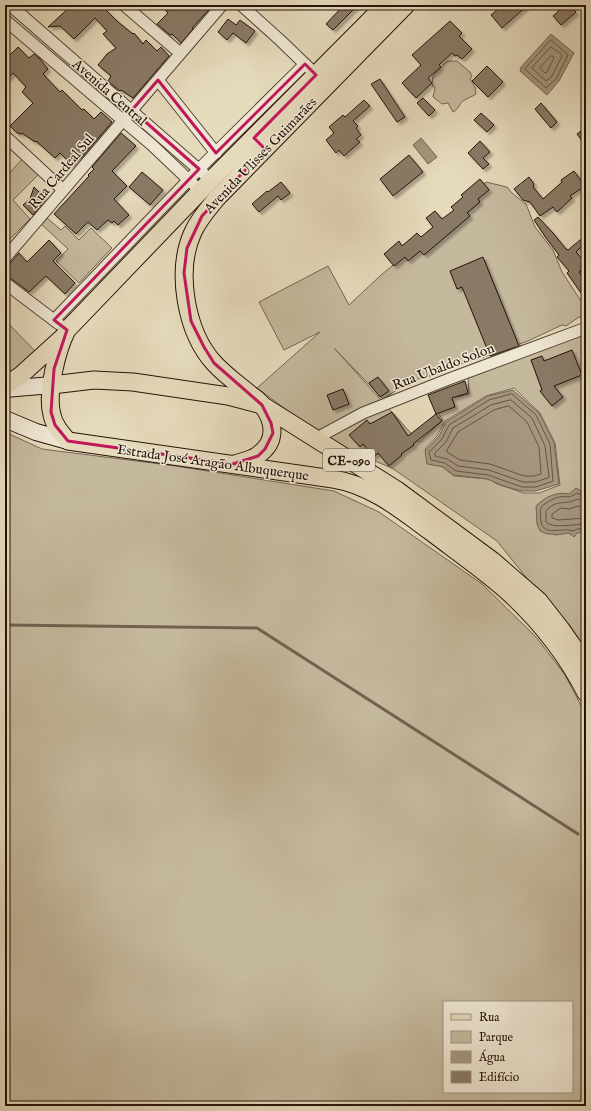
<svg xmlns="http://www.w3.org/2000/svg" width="591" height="1111" font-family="'IM FELL English',serif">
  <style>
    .green { fill: #c4b89d; stroke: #746552; fill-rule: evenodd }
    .water { fill: #a4967f; stroke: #71614f }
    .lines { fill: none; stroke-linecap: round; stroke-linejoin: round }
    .shore { stroke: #645444; stroke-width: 1 }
    .stream { stroke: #71614f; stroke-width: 3 }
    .building { fill: #897a66; stroke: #251208; filter: url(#shadow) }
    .street-casing { stroke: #554435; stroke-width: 13 }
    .secondary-casing { stroke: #251208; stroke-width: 18 }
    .primary-casing { stroke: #251208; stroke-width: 19 }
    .street { stroke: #eee7d3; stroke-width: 11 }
    .secondary { stroke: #eee7d3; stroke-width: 16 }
    .primary { stroke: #e5dabc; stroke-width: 17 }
    .marked { fill: none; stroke: #c2185b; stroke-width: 3; stroke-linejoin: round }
    .labels { text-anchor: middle; stroke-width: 3; stroke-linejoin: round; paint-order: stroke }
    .shield { fill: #eee7d3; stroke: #615245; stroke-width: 1 }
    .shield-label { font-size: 13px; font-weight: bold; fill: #251208 }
    .street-label { font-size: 14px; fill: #251208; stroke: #eee7d3 }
  </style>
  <defs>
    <filter id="shadow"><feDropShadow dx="3" dy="3" stdDeviation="1" flood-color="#0004"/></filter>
  </defs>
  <rect width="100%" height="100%" fill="#e5dabc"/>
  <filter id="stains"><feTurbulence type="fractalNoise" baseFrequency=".005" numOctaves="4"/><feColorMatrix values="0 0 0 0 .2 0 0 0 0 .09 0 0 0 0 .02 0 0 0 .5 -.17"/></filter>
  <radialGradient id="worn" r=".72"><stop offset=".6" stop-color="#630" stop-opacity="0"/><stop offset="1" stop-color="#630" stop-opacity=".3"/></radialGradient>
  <g class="green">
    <path d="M447,61H457L470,72L472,76L470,79L475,87L476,94C472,97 467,98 463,101C459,104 459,109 453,112L448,103L442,104L433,97L435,88L432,85L433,76Z"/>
    <path d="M23,158L39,174L13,200L30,219L5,244V202L10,197L5,191V178Z"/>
    <path d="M486,182L507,187L512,193L526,204L535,227L553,250L562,272L585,307L586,318L579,317L566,326L562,325L528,341L484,357L456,365L441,373L411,381L383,399L334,348L419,442L443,420L434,408L454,390L457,397L469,394L468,376L586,330V652L497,541L392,468L331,443L257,388L320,332L284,350L259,302L328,266L349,305L381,275L429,236ZM514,388L540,413L555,443L560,485L539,493H524L497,484L489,479L454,476L442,467L425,449L437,436L445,421L486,396Z"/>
    <path d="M46,217L61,230L65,226L79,240L91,228L112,248L79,283L56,261L68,249L40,223Z"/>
    <path d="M5,320L35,351L8,376L5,377Z"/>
    <path d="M5,432L42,449L176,466L334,491L379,512L482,584L537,638L565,675L586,715V1106H5ZM444,1002H572V1092H444Z"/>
  </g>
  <g class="water">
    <path d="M551,34L574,53L559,81L547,95L520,71L521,67Z"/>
    <path d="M421,138L437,157L428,164L413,145Z"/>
    <path d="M513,390L539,413L554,443L559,484L536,491H522L504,486L487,479L454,475L444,467L427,464L425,451L439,436L446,422L488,396Z"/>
    <path d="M576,488L586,494V532L577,533L574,537L569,533L555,535L553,534H547L540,531L537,524L536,506C545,497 557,491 569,494Z"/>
  </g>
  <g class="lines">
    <g class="shore">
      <path d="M551,40L568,55L556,79L546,88L525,69Z"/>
      <path d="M551,47L561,54L562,56L552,76L546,81L532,68Z"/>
      <path d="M551,56H553L554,58L547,72L545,73L540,68Z"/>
      <path d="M512,394L536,415L550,444L553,481L536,487H522L488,475L456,471L445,463L431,460L429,452L442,439L449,425L489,400Z"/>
      <path d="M511,400L532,418L545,446L549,476L548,478L535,482H523L489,470L458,466L447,459L435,456V453L446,442L453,428L491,405Z"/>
      <path d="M509,406L527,422L539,447L541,474L534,476H524L490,464L460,460L447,452V450L458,432L494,410Z"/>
      <path d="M586,497L577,493C566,500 569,495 559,497C555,498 542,504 541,508C540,511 540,518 541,521C541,525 544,529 548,530C556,532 565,528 573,531L577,529H586"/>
      <path d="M586,502L577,499C565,506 557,498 546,511V522C552,529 576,524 586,524"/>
      <path d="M586,508L578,506L569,509L561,508L552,514V518L558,520L586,518"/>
    </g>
    <path class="stream" d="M5,625L257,628L578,834"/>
  </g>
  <g class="building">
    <path d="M72,5H101L117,21L133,34L134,33L143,44L146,40L157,51L161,47L169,56L133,98L121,90L120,91L108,81L111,76L98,65L107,54L116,48L103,34L107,31L95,18L74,39L60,26L48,27Z"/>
    <path d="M161,5H213L192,28L193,29L181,43L172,34L170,35L157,24L168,13Z"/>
    <path d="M344,5H358L333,30L326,24Z"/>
    <path d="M503,5H528L502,28L491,15Z"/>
    <path d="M565,5H569L576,12L561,25L553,16Z"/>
    <path d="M228,19L236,25L240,20L255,31L246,43L233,33L227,40L218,32Z"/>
    <path d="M450,21L462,33L459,36L472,49L462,59L457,55L455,56L452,53L439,65L441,67L428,78L432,83L416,98L402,83L421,65L412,55Z"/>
    <path d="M18,47L29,58L34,54L39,58L48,69L43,74L60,92L62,90L82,110L84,109L94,119L101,112L112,122L82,157L72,165L60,153L55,158L36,141L35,142L22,133L20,134L16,132L10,126L33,103L22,92L26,87L13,73L5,81V60Z"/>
    <path d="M487,66L503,82L488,97L472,81Z"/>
    <path d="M380,79L405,117L397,122L371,84Z"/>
    <path d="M423,98L435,110L429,116L417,103Z"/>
    <path d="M364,100L370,106L353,121L358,126L356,128L361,135L356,139L360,142L344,156L339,150L336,153L326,140L334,133L329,127L343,115L345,117Z"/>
    <path d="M541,103L557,122L551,128L535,109Z"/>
    <path d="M481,113L494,125L487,132L474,120Z"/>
    <path d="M586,127V146L577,134Z"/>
    <path d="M121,133L136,146L112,171L127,186L114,199L129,215L118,225L114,221L112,223L108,220L97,230L88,222L76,234L54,214L89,176L88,175L94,169L92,167Z"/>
    <path d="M480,141L490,152L483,158L489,164L483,169L468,153Z"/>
    <path d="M409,155L423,172L393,196L380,179Z"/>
    <path d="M574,171L585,186L570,196L572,198L557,212L553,207L540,216L530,202L523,200L514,189L529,177L534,184L533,187L543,199L562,182L561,180Z"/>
    <path d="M142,172L163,190L150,205L129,187Z"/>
    <path d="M480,179L489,190L478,199L480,202L467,213L470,216L424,255L420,251L408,261L405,257L394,266L384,254L399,241L402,246L417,233L421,237L433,227L426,218L435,211L442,219L454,210L451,207L463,197L461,195Z"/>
    <path d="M281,182L290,193L281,200L278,196L259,212L252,204L267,191L268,192Z"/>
    <path d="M34,187L45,198L42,204L33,215L23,205L30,199Z"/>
    <path d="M538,217L553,233L566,249L568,250L585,236L586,237V242L576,252L582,259L581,271L579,272L586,281V289L581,293L567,273L569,271L557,257L559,255L546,238L534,220Z"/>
    <path d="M49,240L61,253L53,261L75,283L65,294L46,276L29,292L9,277L5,276V269L19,253L27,262Z"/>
    <path d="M483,257L519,346L490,356L462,287L457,289L450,271Z"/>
    <path d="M572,350L582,375L554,386L563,397L552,406L540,391L542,390L531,360L542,356L544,361Z"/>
    <path d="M378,377L389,391L380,397L369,383Z"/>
    <path d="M465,381L468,393L452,398L455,407L436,414L428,395Z"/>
    <path d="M343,389L349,404L333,410L327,395Z"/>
    <path d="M392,412L408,436L436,414L442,421L413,444L414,445L401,454L402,455L389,466L378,453L374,457L363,444L360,447L349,435L367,420L370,424Z"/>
  </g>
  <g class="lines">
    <g class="street-casing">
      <g id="street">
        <path d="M10,5L204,174"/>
        <path d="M124,5L180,53"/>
        <path d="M241,5L280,40L310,69"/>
        <path d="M5,20L152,145L194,185"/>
        <path d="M158,80L216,153"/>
        <path d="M5,136L63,190"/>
        <path d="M5,258L222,5"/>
        <path d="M5,283L59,324"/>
        <path d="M54,320L199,169L305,64"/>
        <path d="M315,439L363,413L449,379L586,328"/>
      </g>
    </g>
    <g class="secondary-casing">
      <g id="secondary">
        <path d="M5,389L52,385"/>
        <path d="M5,419L36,432L68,441"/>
      </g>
    </g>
    <g class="primary-casing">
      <g id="primary">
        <path d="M385,5L211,180L67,330C57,349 46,394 52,415C54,425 61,433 68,441L333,479C371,485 401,510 431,532C456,551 482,569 506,590C538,619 566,654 586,693"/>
        <path d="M52,385L94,380L133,382L228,396L262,405L397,490L493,561L539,601L561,629L586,665"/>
        <path d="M5,386L21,375L64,336"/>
        <path d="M235,464C243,461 252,460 258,455C277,442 275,422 262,405C260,401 255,398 251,395C239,385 225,375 214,363C186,332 175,271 193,232C199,219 208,209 217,198L406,5"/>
      </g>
    </g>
    <use href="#street" class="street"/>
    <use href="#secondary" class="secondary"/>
    <use href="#primary" class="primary"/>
  </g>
  <path class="marked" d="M305,64L316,75L254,138L265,149L202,216L187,248L184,273L191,321L204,347L214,363L262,405L271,423L273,433L265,449L258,456L233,464L68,441L55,425L51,412L54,369L67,330L54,320L199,169L132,110L158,80L216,153Z"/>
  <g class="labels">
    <rect class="shield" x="323" y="449" width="52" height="22" rx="3"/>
    <g class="shield-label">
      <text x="349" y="465">CE-090</text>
    </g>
    <g class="street-label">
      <text transform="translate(110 92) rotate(41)" y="5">Avenida Central</text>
      <text transform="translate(260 155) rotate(-46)" y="5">Avenida Ulisses Guimarães</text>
      <text transform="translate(61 171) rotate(-50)" y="5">Rua Cardeal Sul</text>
      <text transform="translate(443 366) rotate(-21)" y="5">Rua Ubaldo Solon</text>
      <text transform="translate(213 462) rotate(8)" y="5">Estrada José Aragão Albuquerque</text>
    </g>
  </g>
  <rect width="591" height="1111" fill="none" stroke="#e5dabc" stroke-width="20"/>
  <rect x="6" y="6" width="579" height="1099" fill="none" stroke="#251208" stroke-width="2"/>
  <rect x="10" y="10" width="571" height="1091" fill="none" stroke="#251208"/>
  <rect x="443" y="1001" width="130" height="92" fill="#eee7d3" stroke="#9e9282"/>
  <rect x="451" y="1014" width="20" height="6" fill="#e5dabc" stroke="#9e9282"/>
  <text x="479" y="1021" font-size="12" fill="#251208">Rua</text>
  <rect x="451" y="1031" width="20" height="12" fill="#c4b89d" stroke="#9e9282"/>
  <text x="479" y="1041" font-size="12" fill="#251208">Parque</text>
  <rect x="451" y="1051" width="20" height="12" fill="#a4967f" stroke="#9e9282"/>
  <text x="479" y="1061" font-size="12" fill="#251208">Água</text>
  <rect x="451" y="1071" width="20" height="12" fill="#897a66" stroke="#9e9282"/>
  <text x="479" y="1081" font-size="12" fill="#251208">Edifício</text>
  <rect width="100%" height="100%" filter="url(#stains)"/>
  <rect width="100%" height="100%" fill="url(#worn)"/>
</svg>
